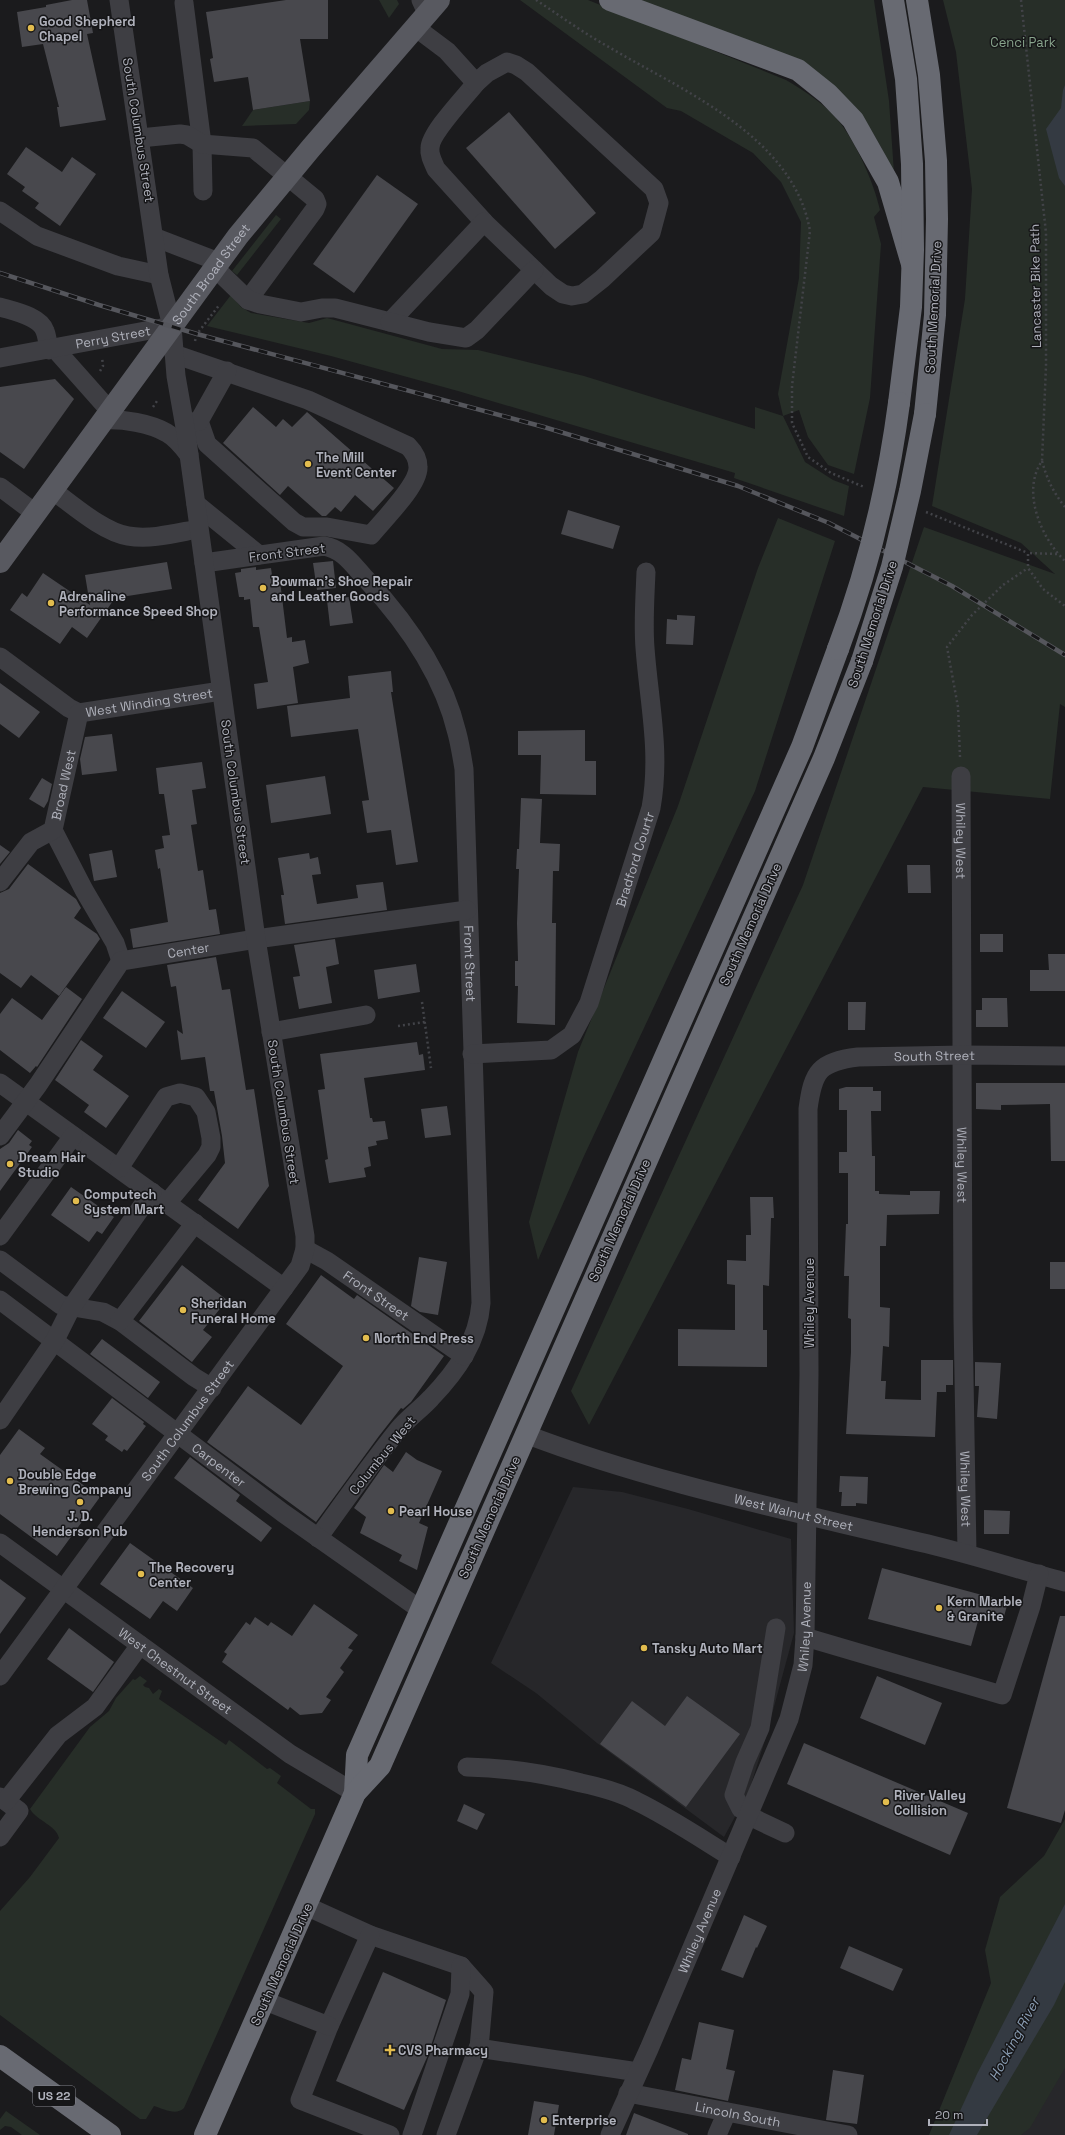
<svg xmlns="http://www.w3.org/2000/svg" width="1065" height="2135" font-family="'Space Grotesk',sans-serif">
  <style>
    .built { fill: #27272a }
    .green { fill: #272e28 }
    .water { fill: #343a42 }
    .building { fill: #48484d }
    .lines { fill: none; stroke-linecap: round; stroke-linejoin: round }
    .path { stroke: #424348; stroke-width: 2.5; stroke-dasharray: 2 3; stroke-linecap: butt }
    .minor { stroke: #3e3e43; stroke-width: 19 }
    .major { stroke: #585960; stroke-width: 22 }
    .highway { stroke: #686a72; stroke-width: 22 }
    .rail-casing { stroke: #55565c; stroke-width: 4.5 }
    .rail { stroke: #161618; stroke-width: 3; stroke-dasharray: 9; stroke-linecap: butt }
    .highway-bridge { stroke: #686a72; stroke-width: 22 }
    .poi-dot { fill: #e2bc4e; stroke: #161618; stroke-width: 1.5 }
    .labels { text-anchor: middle; stroke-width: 3; stroke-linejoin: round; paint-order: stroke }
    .shield { fill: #161618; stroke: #81828a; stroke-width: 1 }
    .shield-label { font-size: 12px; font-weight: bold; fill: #afb1bb }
    .poi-label { font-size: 13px; font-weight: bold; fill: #afb1bb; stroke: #161618; text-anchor: start }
    .park-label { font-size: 13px; fill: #88a48c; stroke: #161618 }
    .street-label { font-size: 13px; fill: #afb1bb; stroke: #161618 }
    .water-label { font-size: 14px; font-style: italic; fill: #899cb2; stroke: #161618 }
  </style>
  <rect width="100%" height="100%" fill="#1b1b1d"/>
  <g class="built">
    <path d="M573,1487L622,1492L688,1509L791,1539L794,1633L765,1740L749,1791L724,1837L597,1743L536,1693L491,1663Z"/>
    <path d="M1065,2013V2135H1007Z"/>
  </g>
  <g class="green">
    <path d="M379,0H397L399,4L389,18Z"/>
    <path d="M520,0H588L786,80C806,92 827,105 841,124C858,147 874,183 880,210L874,217L881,244L870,398L854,474L828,465L808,437L799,410L783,416L805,462L833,480L849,486L844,516L734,478L735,473L458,391L331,356L207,326L231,295L241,307L251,313L309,323L327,318L442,349L478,350L584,376L755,429V407L783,416L778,394L799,278L801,222L781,182L753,153L681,111L667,108Z"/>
    <path d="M640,0H874L889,101L894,173L890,172L882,149L871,130L846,99Z"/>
    <path d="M943,0H1065V707L1060,704L1050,799L923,787L589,1425L571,1391L803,885L924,527L1055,574L1021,543L932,506L965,299L972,189L956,52Z"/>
    <path d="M310,101L309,110L296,124L242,126L253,110Z"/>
    <path d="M276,215L281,219L237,275L232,271Z"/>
    <path d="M778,518L835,541L755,791L584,1156L538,1260L529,1222L578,1052L678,806L758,568Z"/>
    <path d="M140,1676L147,1681L143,1685L145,1687L149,1688L153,1694L159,1689L162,1691L159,1699L226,1745L229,1740L267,1769L270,1768L281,1776L277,1783L311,1809H315V1814L184,2108C176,2116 164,2109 154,2106L146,2119H140L0,2015V1911L30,1877L59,1838C56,1825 37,1821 30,1809L90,1727L109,1711L116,1698L133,1679L135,1680Z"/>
    <path d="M1065,1819V2068L1030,2128L1021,2135H929L991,1983L985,1950L1000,1897L1044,1856Z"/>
    <path d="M6,2111L40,2135H22L11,2127L5,2126L0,2130V2119Z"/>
  </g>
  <g class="water">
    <path d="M1065,85V186L1059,178L1046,129L1061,108L1063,90Z"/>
    <path d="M1065,1904V1982L1054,2005L977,2135H949L977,2074Z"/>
  </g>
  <g class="building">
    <path d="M72,0H87L93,33L87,34L106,120L60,127L57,107H59L43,44L22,47L17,12L46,7V5Z"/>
    <path d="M286,0H328V39H300L310,101L253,110L248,77L214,82L210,59L213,58L206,12Z"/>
    <path d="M509,112L596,213L555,249L466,148Z"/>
    <path d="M26,147L62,172L72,157L96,174L60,226L35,208L39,203L22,191L25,187L7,174Z"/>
    <path d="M377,175L418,204L354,293L313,264Z"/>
    <path d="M55,379L74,399L24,469L0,452V387Z"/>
    <path d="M253,407L276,427L283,419L292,427L307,412L394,488L373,511L355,495L341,512L335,507L326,516H322L288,486L280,495L223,443Z"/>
    <path d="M568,510L620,526L613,549L561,534Z"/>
    <path d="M333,561L336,588L317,590L313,563Z"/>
    <path d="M167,562L172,589L115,598L87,638L72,627L60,644L10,610L22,593L27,597L43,573L90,605L85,575Z"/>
    <path d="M256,567V570L271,568L273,582L280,581L287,638L292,637V642L305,640L309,663L293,667L298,703L257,709L254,684L268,682L259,627H253L250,599L244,600V597H239L235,573L241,572V569Z"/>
    <path d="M349,597L353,623L330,626L327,600Z"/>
    <path d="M677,615L695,616L693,645L666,644L667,619L677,620Z"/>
    <path d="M391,671L393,692H391L418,862L396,865L391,830L367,833L362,801L369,800L358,729L291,737L287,706L350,698L348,676Z"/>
    <path d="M0,683L40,712L19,738L0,724Z"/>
    <path d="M585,730V761H596V795L540,794L541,755H518V731Z"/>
    <path d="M112,734L117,771L82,775L80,759L85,737Z"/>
    <path d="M202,762L206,788L192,790L197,824L191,825L198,871L203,870L209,910L216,909L220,934L133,948L130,929L168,922L160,868L158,869L155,850L164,848L162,836L170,835L164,794H159L156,768Z"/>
    <path d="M325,776L331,814L271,823L266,785Z"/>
    <path d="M42,778L52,784L48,801L44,808L29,799Z"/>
    <path d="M521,798L542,799L540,843L560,844L559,871H553L552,923H556L555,1025L517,1023L518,986H515V961H518L517,923L519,869H516L517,849H519Z"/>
    <path d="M0,845L10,852L0,864Z"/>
    <path d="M112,850L117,877L94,881L89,854Z"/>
    <path d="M309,853L310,859L318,857L321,874L312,875L317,904L358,898L356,885L383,882L387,910L285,924L281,895H284L278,858Z"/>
    <path d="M28,864L76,899L81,908L74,918L97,934L100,939L59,996L31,975L21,988L0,973V893L9,889Z"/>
    <path d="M907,865H930L931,893H908Z"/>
    <rect x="980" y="934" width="23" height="18"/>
    <path d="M335,939L339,964L326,967L332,1003L299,1009L293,977L300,976L294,945Z"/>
    <path d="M1048,954H1065V991H1030V970H1049Z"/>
    <path d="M216,957L222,990L230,989L246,1090L254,1089L269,1186L238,1229L198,1200L225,1163L222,1136L214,1091H210L205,1057L181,1060L177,1030L183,1034L176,986L171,987L167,965Z"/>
    <path d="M416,964L420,992L378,999L374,970Z"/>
    <path d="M66,987L82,999L37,1067L36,1066L30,1073L0,1050V1014L12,998L42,1020Z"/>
    <path d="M122,991L165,1022L146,1048L103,1018Z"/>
    <path d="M982,998H1007L1008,1027H976V1010H982Z"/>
    <path d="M848,1002H866L865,1030H848Z"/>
    <path d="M81,1040L103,1056L93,1070L129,1096L106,1128L84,1112L89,1105L55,1080Z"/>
    <path d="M417,1042L419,1055L423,1054L425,1070L364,1078L370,1118H372L373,1122L385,1121L388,1139L376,1141L377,1145L368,1147L371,1166L364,1168L366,1177L329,1183L325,1160L328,1159L318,1090L325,1089L320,1054Z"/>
    <path d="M976,1083H1065V1161H1051L1050,1104L1001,1105V1110L976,1109Z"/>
    <path d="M846,1087H873V1091H881V1111H871L872,1156H875V1191H879V1194L910,1195V1191H940L939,1214L887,1215L886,1246H880V1307L890,1308L889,1347L883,1346L881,1381H886L885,1399L921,1400V1360H953V1385H946V1392H937L935,1437L846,1434L851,1352V1319L848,1318L849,1276H844L846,1224H848V1173H839V1152H847V1110H839V1089Z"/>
    <path d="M447,1106L451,1135L425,1138L421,1109Z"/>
    <path d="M18,1130L32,1141L29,1145L32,1147L0,1191V1149L9,1143Z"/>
    <path d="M71,1187L114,1217L102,1234L97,1231L89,1242L51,1215Z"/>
    <path d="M750,1197H773L774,1218H771L769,1286L763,1285V1330H767V1367L678,1366V1329L735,1330V1285L727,1284V1260L746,1261V1235H751Z"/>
    <path d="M419,1257L447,1262L438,1315L420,1312L411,1306Z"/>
    <rect x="1050" y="1262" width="15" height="27"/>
    <path d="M182,1265L227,1300L203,1330L212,1337L192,1362L139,1321Z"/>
    <path d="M321,1275L354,1299L357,1295L444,1356L411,1402L403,1409L401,1408L379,1436L316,1522L207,1442L248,1386L301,1425L343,1366L286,1324Z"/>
    <path d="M102,1339L160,1382L148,1398L90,1354Z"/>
    <path d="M975,1362L1001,1363L997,1419L977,1417L979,1386H975Z"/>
    <path d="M112,1398L144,1422L143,1424L146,1426L127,1451L124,1449L122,1452L105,1440L108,1436L92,1424Z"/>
    <path d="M19,1429L45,1448L40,1454L100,1497L57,1556L0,1514V1455Z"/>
    <path d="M406,1452L417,1460L442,1471L419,1523L428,1527L417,1570L399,1561L402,1555L360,1533L366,1517L354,1508L384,1465L393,1472Z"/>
    <path d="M190,1457L240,1495L236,1501L272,1528L261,1542L174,1478Z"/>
    <path d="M840,1476L868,1477L867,1504L856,1503V1506H841L842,1492H839Z"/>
    <path d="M984,1510L1010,1511L1009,1534H984Z"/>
    <path d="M130,1543L193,1588L177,1611L163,1601L150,1619L100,1584Z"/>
    <path d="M882,1568L1008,1602L1003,1620L980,1614L971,1646L868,1619Z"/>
    <path d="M0,1579L26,1598L0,1634Z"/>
    <path d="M314,1604L358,1635L348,1648L353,1650L340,1668L344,1672L326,1697L331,1700L322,1713L300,1715L290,1707L288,1710L222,1662L227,1654L224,1652L246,1622L250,1625L255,1617L268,1626L271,1622L292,1636Z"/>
    <path d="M1060,1616H1065V1810L1061,1823L1007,1808Z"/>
    <path d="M69,1628L114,1662L93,1692L47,1659Z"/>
    <path d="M877,1676L942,1703L925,1745L860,1718Z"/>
    <path d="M687,1696L740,1734L686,1807L600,1744L632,1701L665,1726Z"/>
    <path d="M804,1743L968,1813L950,1855L787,1784Z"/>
    <path d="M464,1804L485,1814L477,1830L457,1821Z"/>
    <path d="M744,1915L767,1926L757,1948L756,1947L743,1978L721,1970Z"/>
    <path d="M849,1946L903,1969L893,1991L840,1968Z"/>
    <path d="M383,1972L446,2000L428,2055L404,2110L336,2081Z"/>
    <path d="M699,2022L734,2030L726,2069L735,2071L728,2101L675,2090L682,2058L691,2060Z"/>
    <path d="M833,2070L864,2075L857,2124L826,2120Z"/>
    <path d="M534,2101L559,2105L554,2135H528Z"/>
    <path d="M634,2113L688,2134V2135H626Z"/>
  </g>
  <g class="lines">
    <g class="path">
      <path d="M536,0C559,15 582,32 607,46C681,90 794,136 810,231L792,386V423L808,457L831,473L864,487"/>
      <path d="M1021,0L1046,233V366L1042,461C1021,491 1041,538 1065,561"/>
      <path d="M195,341L197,334L220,304"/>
      <path d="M100,371L103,366L102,357"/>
      <path d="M153,407L157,401"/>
      <path d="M1042,461C1047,479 1053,492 1065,507"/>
      <path d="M926,512L1028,553"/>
      <path d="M1057,554L1028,553V568L1043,589L1065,606"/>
      <path d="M960,757L958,707L947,647L972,615L1003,585L1028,568"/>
      <path d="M422,1002L431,1068"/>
      <path d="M398,1026L425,1022"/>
    </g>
    <g class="minor">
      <path d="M421,0L427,13"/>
      <path d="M184,3L202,144L203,191"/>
      <path d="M476,83C466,96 430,133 430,148C429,155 433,162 436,169L484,222"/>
      <path d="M140,138L180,134L187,135L202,144L253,148L315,199L317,204L315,209L248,300"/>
      <path d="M0,211L37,236L118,266L159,275"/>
      <path d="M154,237L219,262"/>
      <path d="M215,268L248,300L260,304L301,312L322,308H335L390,322L484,222L551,286L563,294L572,296L583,294L602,279L651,233L659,203L654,189L527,72L516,65L507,62L487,73L476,83L447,51L415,27"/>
      <path d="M0,307C13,311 40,316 45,331C47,336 48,344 49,350"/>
      <path d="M390,322L429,332L466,338L477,330L534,270"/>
      <path d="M55,349L110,411"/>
      <path d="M174,354L308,400L408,446C414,452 418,458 418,467C419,485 383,520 371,535L327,527H303L294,522L207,444L199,421"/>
      <path id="s1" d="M0,358L172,326"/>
      <path d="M104,420C123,419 150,423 167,433C176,438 183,447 189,455"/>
      <path d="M186,423L199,421L227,371"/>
      <path d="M0,487L35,513"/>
      <path d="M52,490C73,505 103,532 128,536C151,540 176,533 198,529"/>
      <path d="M196,504L259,555"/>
      <path id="s2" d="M204,563L324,546C343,549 353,565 366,579C406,622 443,674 457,733C460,744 462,757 464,769L481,1303C478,1341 457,1371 431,1398C421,1409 408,1418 398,1430C370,1465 344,1502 318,1538"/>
      <path id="s3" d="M0,657L69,708L79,713L221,691"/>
      <path id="s4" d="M961,776L963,1318L967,1553"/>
      <path d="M53,830L84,890L115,943L121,961"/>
      <path id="s5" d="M0,882L31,842L53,830L79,713"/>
      <path d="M271,1032L366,1015"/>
      <path id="s6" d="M472,1054L551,1050L572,1035L589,1003L651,808C661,752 649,703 645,648C643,623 645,597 646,572"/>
      <path d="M0,1083L284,1288"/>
      <path id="s7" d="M0,1136L38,1085L121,961L256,939L467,910"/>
      <path d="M119,1168L166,1097L180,1093L196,1097L206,1112L211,1138V1147L207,1155L167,1203"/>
      <path d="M0,1236L73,1136"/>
      <path id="s8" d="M305,1249L327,1261L464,1356"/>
      <path d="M0,1260L61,1305L103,1312L120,1321L194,1377L212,1388"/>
      <path id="s9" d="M0,1300L283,1513L421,1610"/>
      <path d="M120,1321L195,1223"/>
      <path d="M0,1420L55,1340L71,1308L152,1192"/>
      <path id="s10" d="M525,1434C653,1483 787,1510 919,1542C968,1553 1016,1569 1065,1582"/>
      <path id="s11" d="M0,1543L290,1754L355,1793"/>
      <path d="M805,1637L1002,1695L1031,1606L1039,1574"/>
      <path id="s12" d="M0,1676L300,1266L305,1249V1236L256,939L186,433L176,376L172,326L159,275L119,0"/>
      <path d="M467,1767C506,1768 543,1773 581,1783C600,1787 619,1792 636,1801C669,1817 700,1838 731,1857"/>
      <path d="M0,1797L19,1811L0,1837"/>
      <path d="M6,1801L58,1735L95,1707L140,1645"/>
      <path d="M750,1812L741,1809L734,1795L745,1762L760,1728L776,1628"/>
      <path d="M749,1816L785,1833"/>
      <path d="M306,1906L370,1935L461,1966L484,1992L479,2048"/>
      <path d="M370,1935L329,2026L300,2100L390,2135"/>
      <path d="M265,2001L329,2026"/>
      <path id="s13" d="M628,2093L848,2135"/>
      <path d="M412,2135L460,1994L461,1966"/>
      <path d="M446,2135L478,2048L638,2072"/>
      <path id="s14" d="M610,2135L649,2049L789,1719L803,1665L805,1637L809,1374L808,1109C813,1071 819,1062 858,1057L963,1055L1065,1056"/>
      <path d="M717,2135L727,2112"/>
    </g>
    <path class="major" id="s15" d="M0,562L238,236L311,148L439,0"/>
    <g class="highway">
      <path d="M610,0L798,70L828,94L853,120L888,182L912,264"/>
      <path d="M893,0L906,79L912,164L913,250L911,307L899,403"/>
      <path d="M917,0L929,75L936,161L937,219L935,315L925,414"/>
      <path d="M355,1793L357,1755L802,747L838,649"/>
      <path d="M0,2056L110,2135"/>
      <path d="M205,2135L355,1793L380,1766L824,758L862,661"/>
    </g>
    <g class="rail-casing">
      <path id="rail" d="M0,273L99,305L197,334L544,427L738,486L829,523L952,586L1065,655"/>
    </g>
    <use href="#rail" class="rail"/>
    <g class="highway-bridge">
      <path d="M838,649C868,570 888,486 899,403"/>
      <path d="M862,661L892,567L910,491L925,414"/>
    </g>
  </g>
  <g class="poi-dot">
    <circle cx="31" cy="28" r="4"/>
    <circle cx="308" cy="464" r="4"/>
    <circle cx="263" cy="588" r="4"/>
    <circle cx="51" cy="603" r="4"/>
    <circle cx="10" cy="1164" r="4"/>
    <circle cx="76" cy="1201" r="4"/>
    <circle cx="183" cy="1310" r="4"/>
    <circle cx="366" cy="1338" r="4"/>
    <circle cx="10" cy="1481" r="4"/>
    <circle cx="80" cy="1502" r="4"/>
    <circle cx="391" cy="1511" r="4"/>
    <circle cx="141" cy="1574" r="4"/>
    <circle cx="939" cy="1608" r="4"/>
    <circle cx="644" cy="1648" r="4"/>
    <circle cx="886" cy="1802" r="4"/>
    <path d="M388 2044h4v4h4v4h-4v4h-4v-4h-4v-4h4z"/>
    <circle cx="544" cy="2120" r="4"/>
  </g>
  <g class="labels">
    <rect class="shield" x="33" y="2086" width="42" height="20" rx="3"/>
    <g class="shield-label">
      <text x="54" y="2100">US 22</text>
    </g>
    <g class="poi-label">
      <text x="39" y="26">Good Shepherd<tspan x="39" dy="15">Chapel</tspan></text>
      <text x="316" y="462">The Mill<tspan x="316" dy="15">Event Center</tspan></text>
      <text x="271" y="586">Bowman's Shoe Repair<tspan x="271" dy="15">and Leather Goods</tspan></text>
      <text x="59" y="601">Adrenaline<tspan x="59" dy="15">Performance Speed Shop</tspan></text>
      <text x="18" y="1162">Dream Hair<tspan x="18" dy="15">Studio</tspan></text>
      <text x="84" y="1199">Computech<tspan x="84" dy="15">System Mart</tspan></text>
      <text x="191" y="1308">Sheridan<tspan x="191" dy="15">Funeral Home</tspan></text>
      <text x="374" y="1343">North End Press</text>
      <text x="18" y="1479">Double Edge<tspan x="18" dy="15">Brewing Company</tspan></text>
      <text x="399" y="1516">Pearl House</text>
      <text x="80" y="1521" text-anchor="middle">J. D.<tspan x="80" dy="15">Henderson Pub</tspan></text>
      <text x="149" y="1572">The Recovery<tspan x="149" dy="15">Center</tspan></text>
      <text x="947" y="1606">Kern Marble<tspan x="947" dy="15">&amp; Granite</tspan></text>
      <text x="652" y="1653">Tansky Auto Mart</text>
      <text x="894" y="1800">River Valley<tspan x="894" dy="15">Collision</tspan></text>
      <text x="398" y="2055">CVS Pharmacy</text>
      <text x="552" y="2125">Enterprise</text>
    </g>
    <g class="park-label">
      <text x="1023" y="47">Cenci Park</text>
    </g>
    <g class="street-label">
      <text transform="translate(139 130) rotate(81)" y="5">South Columbus Street</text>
      <text dy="5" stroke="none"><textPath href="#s15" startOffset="357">South Broad Street</textPath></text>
      <text transform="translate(1035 286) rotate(-91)" y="5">Lancaster Bike Path</text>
      <text transform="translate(933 307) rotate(-87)" y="5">South Memorial Drive</text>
      <text dy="5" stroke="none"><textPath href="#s1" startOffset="115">Perry Street</textPath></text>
      <text transform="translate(287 552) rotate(-7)" y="5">Front Street</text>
      <text transform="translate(872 624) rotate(-72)" y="5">South Memorial Drive</text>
      <text dy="5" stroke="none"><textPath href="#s3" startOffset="168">West Winding Street</textPath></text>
      <text dy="5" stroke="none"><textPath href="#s5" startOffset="122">Broad West</textPath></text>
      <text transform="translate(236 792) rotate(82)" y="5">South Columbus Street</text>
      <text dy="5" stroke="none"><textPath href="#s4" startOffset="65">Whiley West</textPath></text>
      <text dy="5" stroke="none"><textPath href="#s6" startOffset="292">Bradford Courtr</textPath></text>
      <text transform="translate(750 924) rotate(-66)" y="5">South Memorial Drive</text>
      <text dy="5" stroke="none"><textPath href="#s7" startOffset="281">Center</textPath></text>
      <text dy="5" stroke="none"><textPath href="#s2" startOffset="588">Front Street</textPath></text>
      <text dy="5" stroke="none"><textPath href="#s14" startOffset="1223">South Street</textPath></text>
      <text transform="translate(284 1112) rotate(81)" y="5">South Columbus Street</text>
      <text dy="5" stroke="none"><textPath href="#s4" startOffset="389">Whiley West</textPath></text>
      <text transform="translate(619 1220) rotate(-66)" y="5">South Memorial Drive</text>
      <text dy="5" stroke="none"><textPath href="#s8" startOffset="85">Front Street</textPath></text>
      <text transform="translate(809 1303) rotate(-90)" y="5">Whiley Avenue</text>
      <text dy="5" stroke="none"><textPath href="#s12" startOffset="317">South Columbus Street</textPath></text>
      <text transform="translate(382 1455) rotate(-51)" y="5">Columbus West</text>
      <text dy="5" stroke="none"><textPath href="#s9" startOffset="274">Carpenter</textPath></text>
      <text dy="5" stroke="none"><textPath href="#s4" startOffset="713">Whiley West</textPath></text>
      <text dy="5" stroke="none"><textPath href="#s10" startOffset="280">West Walnut Street</textPath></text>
      <text transform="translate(489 1517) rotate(-66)" y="5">South Memorial Drive</text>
      <text dy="5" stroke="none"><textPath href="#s14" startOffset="547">Whiley Avenue</textPath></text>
      <text dy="5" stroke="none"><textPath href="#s11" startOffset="217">West Chestnut Street</textPath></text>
      <text dy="5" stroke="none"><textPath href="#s14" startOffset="223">Whiley Avenue</textPath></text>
      <text transform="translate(281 1964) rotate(-66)" y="5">South Memorial Drive</text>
      <text dy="5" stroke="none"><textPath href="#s13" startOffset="112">Lincoln South</textPath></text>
    </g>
    <g class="water-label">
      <text transform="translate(1014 2039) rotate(-62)" y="5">Hocking River</text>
    </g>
  </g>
  <path d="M929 2119v6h58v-6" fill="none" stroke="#afb1bb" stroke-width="2"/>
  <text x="935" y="2119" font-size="12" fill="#afb1bb" stroke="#161618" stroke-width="3" paint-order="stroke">20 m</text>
</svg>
